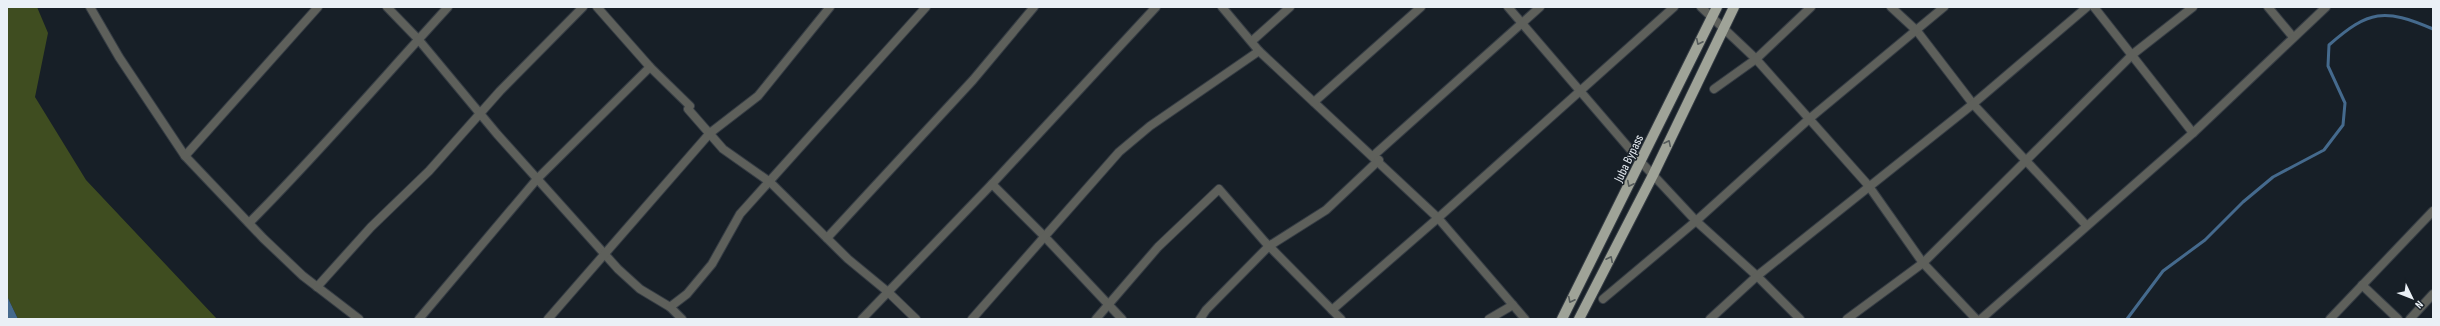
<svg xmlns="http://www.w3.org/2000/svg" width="2440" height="326" font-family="'Sofia Sans Condensed',sans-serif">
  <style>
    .green { fill: #3f4d20 }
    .water { fill: #456a8d }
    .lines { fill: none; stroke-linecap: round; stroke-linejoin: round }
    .stream { stroke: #456a8d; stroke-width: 3 }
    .minor-casing { stroke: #353c44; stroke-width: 10 }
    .primary-casing { stroke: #353c44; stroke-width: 12 }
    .minor { stroke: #5e605b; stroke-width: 8 }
    .primary { stroke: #9fa398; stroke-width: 10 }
    .oneway { stroke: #545a5a }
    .labels { text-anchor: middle; stroke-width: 3; stroke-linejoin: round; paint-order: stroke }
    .street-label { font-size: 13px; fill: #eaf0f6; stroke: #171f27 }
  </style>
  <rect width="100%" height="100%" fill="#171f27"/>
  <path class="green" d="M7,7H37L48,33L35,97L86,180L217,319H18L7,296Z"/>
  <path class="water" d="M7,296L18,319H7Z"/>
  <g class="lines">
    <path class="stream" d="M2127,319L2163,271L2205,240L2243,202L2273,177L2324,150L2343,125L2345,103L2328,66L2329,45C2369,10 2384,8 2433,29"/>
    <g class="minor-casing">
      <g id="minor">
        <path d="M90,7L119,57L185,156L263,238L303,276L359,319"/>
        <path d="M387,7L418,39L497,134L618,269L640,289L670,307L687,294L712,264L740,214L926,7"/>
        <path d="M597,7L650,67L690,106L688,109L723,149L770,182L848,259L888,292L916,319"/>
        <path d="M1222,7L1259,51L1438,218L1525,319"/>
        <path d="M1508,7L1641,162L1696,221L1757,276L1800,319"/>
        <path d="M1701,7L1756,59L1868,185L1923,263L1976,319"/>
        <path d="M1891,7L1917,31L1973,104L2086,225"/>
        <path d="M2094,7L2193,133"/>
        <path d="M2268,7L2293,37"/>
        <path d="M1252,41L1290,7"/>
        <path d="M1714,89L1756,59L1811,7"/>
        <path d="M1314,102L1421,7"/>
        <path d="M185,156L318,7"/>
        <path d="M1373,156L1540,7"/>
        <path d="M992,184L1044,236L1122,319"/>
        <path d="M249,223C318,154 382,79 448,7"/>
        <path d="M827,238L973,80L1034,7"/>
        <path d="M2362,285L2398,319"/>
        <path d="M317,287L371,227L429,171L500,91L583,7"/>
        <path d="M1603,299L1696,221L1809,119L1944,7"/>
        <path d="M670,307L682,319"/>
        <path d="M1332,310L1438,218L1674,7"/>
        <path d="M419,319L537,179L650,67"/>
        <path d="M548,319L710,133L758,96L830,7"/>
        <path d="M862,319L992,184L1156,7"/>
        <path d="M972,319L1119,152L1150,126L1259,51"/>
        <path d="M1096,319L1158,247L1219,189L1265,242L1341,319"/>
        <path d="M1200,319L1206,310L1269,246L1326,210L1379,160"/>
        <path d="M1489,319L1513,305"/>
        <path d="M1710,319L1757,276L1973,104L2087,7"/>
        <path d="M1847,319L1923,263L2133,54L2193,7"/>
        <path d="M1981,319L2193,133L2326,7"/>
        <path d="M2330,319L2433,211"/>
        <path d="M2410,319L2433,294"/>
      </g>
    </g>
    <g class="primary-casing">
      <g id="primary">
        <path d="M1562,319L1717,7"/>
        <path d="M1579,319L1653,175L1734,7"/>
      </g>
    </g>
    <use href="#minor" class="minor"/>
    <use href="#primary" class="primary"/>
  </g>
  <defs><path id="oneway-chevron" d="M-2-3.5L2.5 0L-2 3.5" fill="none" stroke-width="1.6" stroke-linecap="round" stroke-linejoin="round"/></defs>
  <g class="oneway">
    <use href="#oneway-chevron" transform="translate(1699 42) rotate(116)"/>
    <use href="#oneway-chevron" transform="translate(1668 143) rotate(-64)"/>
    <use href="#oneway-chevron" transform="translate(1630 184) rotate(117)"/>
    <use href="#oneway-chevron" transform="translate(1610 259) rotate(-63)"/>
    <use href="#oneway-chevron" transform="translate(1571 300) rotate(117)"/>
  </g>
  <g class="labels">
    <g class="street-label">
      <text transform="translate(1628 158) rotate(-64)" y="5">Juba Bypass</text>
    </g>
  </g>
  <rect width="2440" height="326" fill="none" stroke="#eaf0f6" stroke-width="16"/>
  <g transform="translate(2412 298) rotate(133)" stroke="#171f27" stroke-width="3" paint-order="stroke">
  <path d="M0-3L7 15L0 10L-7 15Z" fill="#eaf0f6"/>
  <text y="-6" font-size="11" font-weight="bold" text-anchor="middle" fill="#eaf0f6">N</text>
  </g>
</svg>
